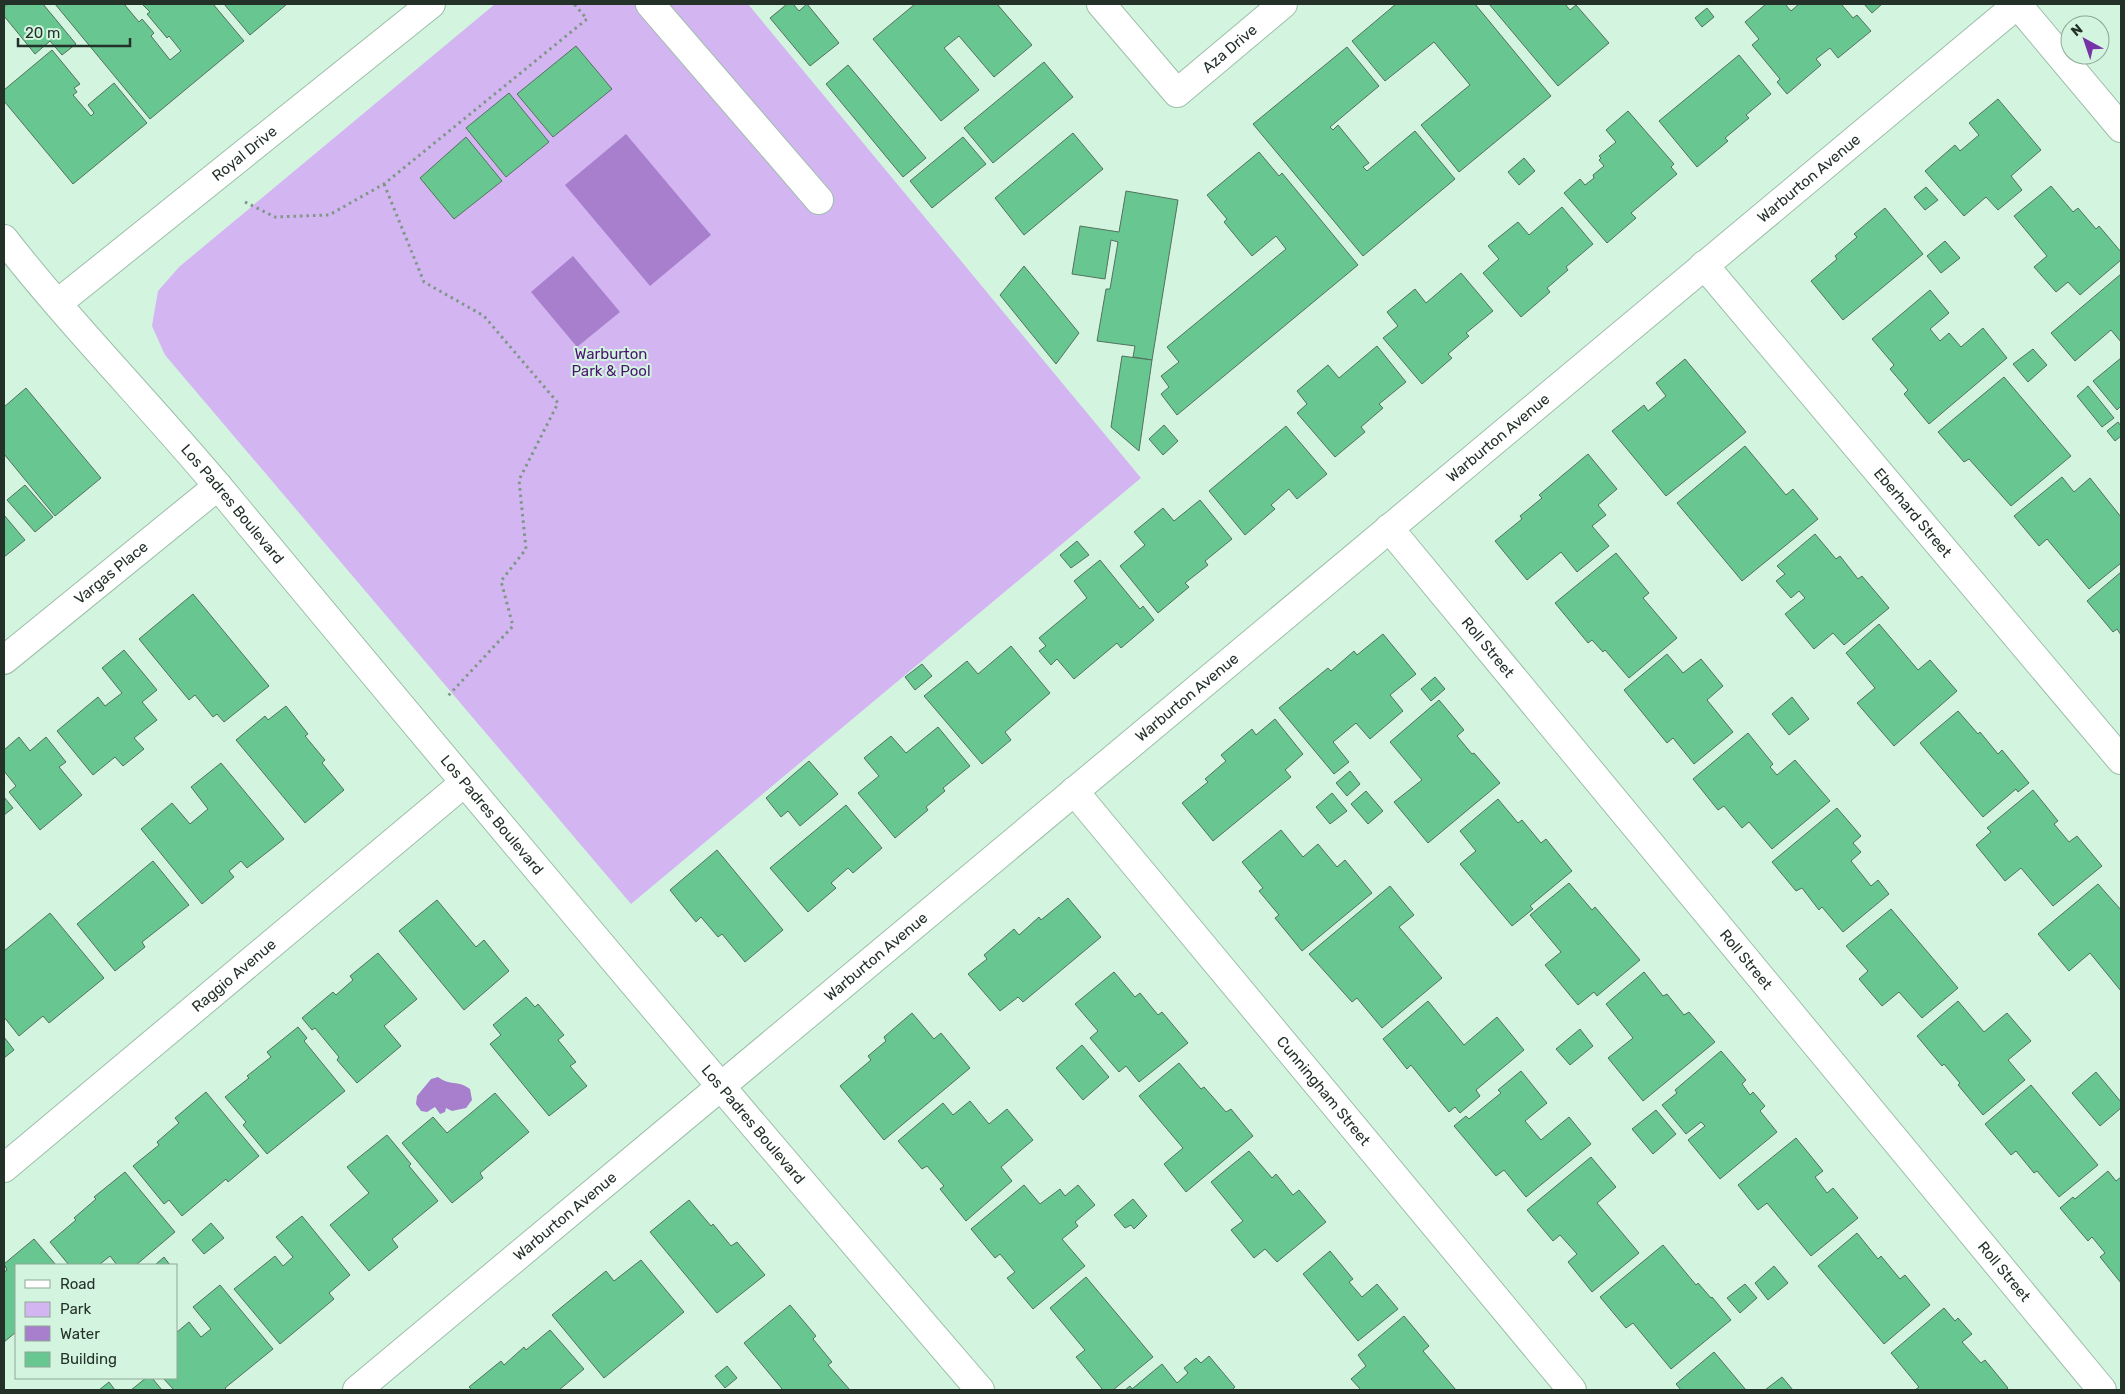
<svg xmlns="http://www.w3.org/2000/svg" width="2125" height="1394" font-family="Rubik,sans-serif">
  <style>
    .green { fill: #d3b6f1 }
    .water { fill: #a77fcd }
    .building { fill: #68c690; stroke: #53715e }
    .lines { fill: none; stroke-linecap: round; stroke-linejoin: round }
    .minor-casing { stroke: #9dbea9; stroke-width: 30 }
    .path { stroke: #7f9788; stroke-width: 3; stroke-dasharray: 2.5 4; stroke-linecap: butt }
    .minor { stroke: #fff; stroke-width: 28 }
    .labels { text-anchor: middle; stroke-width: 4; stroke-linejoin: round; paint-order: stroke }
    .street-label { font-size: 15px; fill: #243129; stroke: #d3f5df }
    .park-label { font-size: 15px; fill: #4c1471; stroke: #d3f5df }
  </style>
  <rect width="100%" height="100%" fill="#d3f5df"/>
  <path class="green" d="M495,4H748L1141,478L631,904L165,355L152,326L158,291L179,267Z"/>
  <g class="water">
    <path d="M626,134L711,235L650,286L565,185Z"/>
    <path d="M573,256L620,312L577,347L531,292Z"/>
    <path d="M438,1077C450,1086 458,1080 470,1089L472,1100L466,1108L452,1111L446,1108L445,1112L440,1114L435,1107L427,1112L421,1111L416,1104L417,1096L431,1079Z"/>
  </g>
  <g class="building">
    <path d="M8,4H43L76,44L62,55L50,41L35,54L4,16V7Z"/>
    <path d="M55,4H124L139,22L142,19L154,33L151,36L170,60L181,51L169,36L167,38L147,14L150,12L142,4H213L244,41L150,119Z"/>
    <path d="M224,4H287L250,35Z"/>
    <path d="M787,4H793L799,11L807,4L839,43L810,66L770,18Z"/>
    <path d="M915,4H997L1032,45L994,77L959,36L944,48L979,90L941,121L873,39Z"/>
    <path d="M1396,4H1475L1551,96L1459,172L1421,125L1470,85L1434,42L1385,81L1352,41Z"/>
    <path d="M1489,4H1565L1570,10L1576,5L1609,43L1558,86Z"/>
    <path d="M1766,4H1785L1791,11L1799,4H1841L1853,18L1857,15L1871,31L1838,58L1830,48L1816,59L1821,65L1787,94L1777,82L1780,79L1752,45L1759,39L1745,22Z"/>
    <path d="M1864,4H1882L1872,13Z"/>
    <path d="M1707,8L1714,17L1702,27L1695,18Z"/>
    <path d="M576,46L612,89L553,137L517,94Z"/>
    <path d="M1347,47L1379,86L1330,127L1333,130L1338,125L1369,163L1363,167L1367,171L1415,131L1455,179L1363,256L1253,124Z"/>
    <path d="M52,50L80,84L74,88L77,92L73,95L91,116L94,113L88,105L114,83L147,123L73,184L4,101V90Z"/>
    <path d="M1739,55L1771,94L1746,115L1749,118L1725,138L1728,141L1697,167L1659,121Z"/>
    <path d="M1044,62L1073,97L993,163L964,128Z"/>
    <path d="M848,65L926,158L903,177L826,84Z"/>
    <path d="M509,93L549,142L506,177L466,128Z"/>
    <path d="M1998,99L2041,150L2011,176L2022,190L1998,210L1986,197L1964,216L1925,171L1955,145L1960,151L1979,135L1969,123Z"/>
    <path d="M1628,111L1674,164L1671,167L1677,174L1631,213L1636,218L1607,243L1564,193L1580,179L1585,185L1594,178L1593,175L1604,166L1599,160L1601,158L1599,156L1616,142L1606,130Z"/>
    <path d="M1073,133L1103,169L1024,235L995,198Z"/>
    <path d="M466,137L502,181L454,219L420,178Z"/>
    <path d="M963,137L986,164L932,208L910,181Z"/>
    <path d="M1259,152L1279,176L1282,173L1358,265L1177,415L1161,394L1169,387L1161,376L1179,362L1167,347L1286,249L1276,236L1252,256L1224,222L1227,219L1207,195Z"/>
    <path d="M1524,158L1535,171L1519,185L1508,172Z"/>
    <path d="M2051,186L2073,212L2078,208L2096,229L2099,226L2121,252V260L2080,295L2068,282L2056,292L2034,267L2047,256L2014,216Z"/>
    <path d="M1926,187L1938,200L1925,210L1914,197Z"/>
    <path d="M1126,191L1178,200L1152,360L1133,357L1135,346L1097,341L1106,289H1110L1118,242L1111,240L1105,279L1072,274L1080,226L1119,232Z"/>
    <path d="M1562,207L1593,244L1566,267L1568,270L1547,288L1550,292L1521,317L1483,273L1499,259L1488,246L1518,222L1529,235Z"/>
    <path d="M1885,208L1923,254L1843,320L1811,281L1837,259L1835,256L1857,237L1854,234Z"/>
    <path d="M1945,241L1960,258L1941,273L1927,256Z"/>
    <path d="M1024,266L1079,333L1056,364L1000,295Z"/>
    <path d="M1461,273L1493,311L1466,333L1469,336L1448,354L1452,358L1422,384L1383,338L1398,326L1387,312L1415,289L1426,303Z"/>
    <path d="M2121,274V342L2111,330L2075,361L2051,333Z"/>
    <path d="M1930,290L1949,313L1930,329L1940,341L1949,333L1961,347L1983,328L2007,358L1929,424L1904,394L1908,390L1890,369L1894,365L1872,339Z"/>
    <path d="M1377,346L1406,382L1379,404L1383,408L1361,427L1365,432L1335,457L1297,413L1307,404L1297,391L1328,365L1339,378Z"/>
    <path d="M2033,349L2047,365L2028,382L2013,364Z"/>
    <path d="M1122,356L1152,360L1139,451L1111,427Z"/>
    <path d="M2121,358V406L2117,410L2093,381Z"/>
    <path d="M1685,359L1746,432L1666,496L1612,431L1644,405L1648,411L1666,396L1656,383Z"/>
    <path d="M2004,377L2071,456L2011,506L1969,459L1964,462L1938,432Z"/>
    <path d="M2088,386L2114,418L2102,427L2077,396Z"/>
    <path d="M26,388L101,478L55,516L4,454V407Z"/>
    <path d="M2118,422L2121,426V436L2115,441L2107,431Z"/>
    <path d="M1164,425L1178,441L1163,455L1149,439Z"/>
    <path d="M1286,426L1327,474L1297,499L1289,489L1271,505L1275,509L1245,535L1209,491Z"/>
    <path d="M1745,446L1786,495L1793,489L1818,519L1742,581L1677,503Z"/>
    <path d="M1588,454L1617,489L1598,505L1606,515L1592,526L1609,546L1577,572L1561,552L1527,580L1495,541L1522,519L1520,516L1542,498L1539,495Z"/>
    <path d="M2062,477L2074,492L2090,478L2121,517V563L2089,589L2047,539L2039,546L2014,516Z"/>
    <path d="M25,485L53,517L35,532L7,500Z"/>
    <path d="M1200,500L1232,539L1205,561L1208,565L1185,583L1189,587L1158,613L1120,566L1145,545L1134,532L1163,508L1174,521Z"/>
    <path d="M4,515L25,540L4,557Z"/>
    <path d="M1815,534L1836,559L1840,556L1858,579L1862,576L1889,608L1844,645L1833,633L1814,649L1785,614L1805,598L1799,591L1791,598L1776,581L1785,574L1777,566Z"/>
    <path d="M1077,541L1089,555L1071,568L1060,555Z"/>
    <path d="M1616,553L1649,593L1643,598L1677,638L1629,678L1605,650L1603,652L1592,640L1588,643L1555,603Z"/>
    <path d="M1100,560L1140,609L1143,606L1154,620L1121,648L1117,643L1074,679L1057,659L1051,665L1039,651L1046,646L1039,638L1087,598L1074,581Z"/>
    <path d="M2121,572V635L2117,629L2113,632L2087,601Z"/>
    <path d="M193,594L269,686L224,722L217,714L213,717L195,695L189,700L139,639Z"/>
    <path d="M1879,624L1918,670L1930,660L1957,691L1894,746L1857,703L1875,688L1846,653Z"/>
    <path d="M1383,634L1416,674L1390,695L1403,711L1370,739L1356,723L1333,742L1349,762L1334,774L1279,708L1328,668L1331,671L1354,651L1357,655Z"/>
    <path d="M1011,646L1050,693L1005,732L1011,740L982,764L924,696L967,661L978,674Z"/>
    <path d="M124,650L157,690L142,702L157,720L134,738L144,749L123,766L115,757L93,775L57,731L98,697L105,706L122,693L102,668Z"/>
    <path d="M1667,654L1683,673L1701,659L1723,686L1707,700L1733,732L1694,764L1673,738L1667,743L1624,690Z"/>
    <path d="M922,664L932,676L915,690L905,677Z"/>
    <path d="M1435,677L1445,689L1431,701L1421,689Z"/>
    <path d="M1792,697L1809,719L1789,735L1772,714Z"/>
    <path d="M1439,700L1464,730L1457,736L1472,754L1474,753L1500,783L1428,843L1394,802L1422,780L1390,742Z"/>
    <path d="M286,706L308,734L305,736L325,760L322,763L344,790L305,823L236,740L265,716L268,720Z"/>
    <path d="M1958,711L1978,734L1980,732L1998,754L2002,750L2029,783L2018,792L2016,789L1983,817L1920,743Z"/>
    <path d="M1275,719L1303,754L1285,770L1291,777L1213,841L1182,803L1208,782L1205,779L1226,761L1221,755L1252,729L1256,735Z"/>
    <path d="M938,727L970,766L943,788L945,791L926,807L928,810L895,838L858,793L879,776L864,758L891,736L906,753Z"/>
    <path d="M1748,733L1773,764L1770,767L1777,775L1795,760L1830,801L1772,849L1749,822L1742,828L1724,806L1718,810L1693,779Z"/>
    <path d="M19,737L30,751L46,737L66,762L59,767L82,795L40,830L9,792L16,786L4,771V750Z"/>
    <path d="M809,761L838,794L800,826L788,811L781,817L766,798Z"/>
    <path d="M221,763L284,839L247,868L241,861L229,871L234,877L202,904L141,829L172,803L190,824L208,809L191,787Z"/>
    <path d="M1350,771L1360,784L1347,796L1336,783Z"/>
    <path d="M2033,790L2058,821L2054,824L2069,842L2077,836L2102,866L2053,906L2021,868L2005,881L1976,845L1991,832L1987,828Z"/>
    <path d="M1366,791L1383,811L1368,824L1351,804Z"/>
    <path d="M1332,793L1347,811L1330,824L1316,807Z"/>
    <path d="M4,797L13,808L4,815Z"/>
    <path d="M1498,799L1518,823L1522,820L1541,843L1546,839L1572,871L1530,906L1533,909L1512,926L1460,864L1476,851L1460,831Z"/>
    <path d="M846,805L882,848L853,873L848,868L831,883L836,888L808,912L770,868Z"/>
    <path d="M1837,808L1861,836L1853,843L1861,852L1851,861L1871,886L1878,880L1889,894L1843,932L1822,907L1819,910L1802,888L1796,891L1772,862Z"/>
    <path d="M1281,830L1303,857L1318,844L1337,867L1345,860L1372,893L1302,951L1275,918L1279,915L1259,891L1263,888L1242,862Z"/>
    <path d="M717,850L783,930L745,962L722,934L718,937L701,917L696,922L670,890Z"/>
    <path d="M153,861L189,905L142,942L145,947L115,971L77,924Z"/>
    <path d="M1569,883L1592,910L1595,907L1640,960L1597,996L1594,992L1578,1005L1545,965L1561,952L1530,915Z"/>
    <path d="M2098,884L2121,910V991L2090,953L2069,971L2038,934Z"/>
    <path d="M1390,886L1414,915L1399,927L1442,978L1382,1028L1357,998L1352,1002L1309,954Z"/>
    <path d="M1068,898L1101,937L1023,1002L1018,997L1000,1011L968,974L987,959L984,955L1014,929L1019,935L1039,917L1041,920Z"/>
    <path d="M437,900L476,947L484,940L509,971L464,1010L399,931Z"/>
    <path d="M1891,909L1958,988L1922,1018L1899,992L1882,1006L1859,979L1868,971L1846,946Z"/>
    <path d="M50,913L104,978L49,1023L43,1016L19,1036L4,1017V951Z"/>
    <path d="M378,953L417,999L384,1026L401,1046L357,1083L337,1060L339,1057L315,1028L312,1030L302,1018L333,992L336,995L353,980L350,976Z"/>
    <path d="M1114,972L1135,997L1140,993L1158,1015L1162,1012L1188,1043L1139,1082L1126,1066L1119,1072L1090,1038L1098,1031L1075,1004Z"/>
    <path d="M1644,972L1663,996L1667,994L1684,1015L1689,1012L1715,1042L1643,1101L1608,1058L1633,1038L1606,1004Z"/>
    <path d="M526,997L535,1007L538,1004L564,1035L558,1040L576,1062L570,1066L587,1086L549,1116L490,1044L501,1035L493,1025Z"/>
    <path d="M1428,1001L1464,1045L1497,1017L1524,1050L1476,1090L1480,1096L1460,1113L1455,1107L1449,1112L1411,1065L1407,1069L1383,1039Z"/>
    <path d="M1958,1001L1984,1032L2007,1013L2031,1041L2008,1060L2025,1080L1983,1115L1958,1085L1960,1083L1944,1064L1942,1066L1917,1036Z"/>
    <path d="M912,1013L934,1039L941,1033L970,1068L884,1140L840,1086L871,1060L868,1056L886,1041L884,1037Z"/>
    <path d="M298,1027L307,1038L304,1041L345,1091L267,1154L243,1125L246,1122L225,1097L249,1078L247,1076L271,1057L267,1052Z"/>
    <path d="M1580,1029L1593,1046L1570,1065L1556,1049Z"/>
    <path d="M4,1037L14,1050L4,1058Z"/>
    <path d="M1082,1045L1109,1077L1083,1100L1056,1068Z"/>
    <path d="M1721,1051L1746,1080L1742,1084L1750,1095L1753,1092L1765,1106L1760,1111L1777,1132L1720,1179L1688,1140L1705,1126L1701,1122L1686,1134L1662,1105L1677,1093L1675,1090Z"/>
    <path d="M1179,1063L1201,1089L1204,1087L1226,1112L1231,1109L1253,1136L1186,1192L1164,1164L1183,1148L1139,1096Z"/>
    <path d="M1521,1071L1547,1103L1525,1121L1541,1140L1569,1117L1591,1144L1526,1197L1504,1170L1496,1176L1454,1126L1466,1116L1469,1119L1501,1093L1498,1090Z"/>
    <path d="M2096,1072L2121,1102V1108L2100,1126L2072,1093Z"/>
    <path d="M2031,1085L2098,1165L2059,1197L2037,1171L2034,1173L2016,1151L2011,1155L1985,1124Z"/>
    <path d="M206,1092L259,1156L228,1182L226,1179L182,1216L169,1200L164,1204L133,1166L159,1145L157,1142L179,1123L175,1118Z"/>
    <path d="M495,1093L529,1132L480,1173L483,1178L452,1203L402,1143L433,1117L447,1133Z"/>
    <path d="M970,1101L989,1124L1007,1109L1033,1140L1001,1167L1012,1181L966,1221L940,1189L944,1186L927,1166L922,1169L898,1141L943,1103L953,1115Z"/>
    <path d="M1656,1110L1676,1134L1653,1154L1632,1129Z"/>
    <path d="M387,1135L411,1164L409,1166L438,1201L392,1239L398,1247L369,1271L330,1225L369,1193L347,1167Z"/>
    <path d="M1796,1138L1823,1171L1815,1177L1827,1193L1833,1188L1858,1218L1811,1256L1767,1203L1758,1210L1738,1185Z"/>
    <path d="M1249,1151L1272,1178L1276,1174L1293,1195L1299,1190L1326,1222L1277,1262L1265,1249L1254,1258L1231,1230L1243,1221L1211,1182Z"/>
    <path d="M1591,1157L1616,1187L1597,1203L1639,1253L1592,1292L1568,1262L1577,1254L1560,1235L1553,1241L1527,1210Z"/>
    <path d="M2108,1171L2116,1181L2121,1177V1283L2100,1257L2105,1253L2092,1237L2088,1241L2060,1208L2073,1197L2075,1199Z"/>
    <path d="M125,1172L175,1232L136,1265H117L110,1256L99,1265H69L50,1242L76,1220L74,1218L96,1199L94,1197Z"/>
    <path d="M1024,1185L1040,1204L1060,1189L1065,1196L1078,1185L1095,1205L1075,1222L1078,1226L1062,1239L1085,1266L1033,1309L1007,1278L1015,1272L1000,1254L995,1258L971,1229Z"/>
    <path d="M1133,1199L1147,1216L1134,1229L1131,1225L1125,1228L1114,1215Z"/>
    <path d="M689,1200L711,1226L713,1224L731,1246L737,1242L765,1275L717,1313L650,1232Z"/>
    <path d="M302,1216L350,1275L329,1293L334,1299L280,1344L234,1289L275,1256L283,1266L293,1257L276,1237Z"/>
    <path d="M211,1223L224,1238L204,1254L192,1240Z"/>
    <path d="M1857,1233L1878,1259L1881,1256L1900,1279L1905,1275L1930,1305L1884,1344L1818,1266Z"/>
    <path d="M34,1239L56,1265H16V1332L4,1342V1272L7,1270L4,1264Z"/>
    <path d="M1663,1245L1696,1285L1698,1283L1711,1298L1712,1297L1731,1320L1671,1369L1633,1323L1626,1328L1600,1297Z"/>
    <path d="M1330,1251L1353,1279L1349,1282L1362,1297L1377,1284L1398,1309L1358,1341L1303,1274Z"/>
    <path d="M164,1257L170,1265H155Z"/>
    <path d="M641,1260L684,1312L604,1378L552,1315L606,1271L614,1281Z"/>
    <path d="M1774,1266L1788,1283L1768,1300L1755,1283Z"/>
    <path d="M1086,1277L1153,1357L1113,1390H1103L1076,1357L1085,1350L1050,1308Z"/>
    <path d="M1745,1284L1757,1298L1740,1313L1727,1298Z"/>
    <path d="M220,1285L273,1349L225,1388L227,1390H174L163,1378H176V1333L189,1322L201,1337L211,1329L193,1307Z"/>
    <path d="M790,1305L816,1336L813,1339L832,1362L828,1365L850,1390H783L744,1343Z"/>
    <path d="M1944,1308L1955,1321L1958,1318L1972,1334L1962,1342L1981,1363L1985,1360L2008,1388L2005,1390H1915L1919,1387L1891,1353Z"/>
    <path d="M1404,1316L1429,1346L1423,1351L1456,1390H1361L1351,1379L1366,1366L1358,1355Z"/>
    <path d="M550,1330L584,1369L559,1390H472L469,1387L501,1361L504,1365L524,1347L526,1350Z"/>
    <path d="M1714,1352L1746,1390H1681L1676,1384Z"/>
    <path d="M1209,1356L1235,1387L1232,1390H1125L1130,1386L1132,1389L1162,1364L1177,1383L1188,1373L1184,1368L1196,1358L1201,1363Z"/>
    <path d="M727,1366L737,1378L725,1388L715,1376Z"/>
    <path d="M1782,1377L1793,1390H1765Z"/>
    <path d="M146,1378H152L162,1390H131Z"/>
    <path d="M109,1382L115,1390H99Z"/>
  </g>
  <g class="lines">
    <g class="minor-casing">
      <g id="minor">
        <path d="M650,4L819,200"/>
        <path id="s1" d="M1101,4L1177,93L1283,4"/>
        <path d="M2017,4L2121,128"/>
        <path id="s2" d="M4,239C75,330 158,413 232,503C479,801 728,1097 980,1390"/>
        <path id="s3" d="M1704,265L2121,760"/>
        <path id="s4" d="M58,303L431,4"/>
        <path id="s5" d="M1389,528L2102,1390"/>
        <path id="s6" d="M4,660L218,486"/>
        <path id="s7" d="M1074,791L1572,1390"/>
        <path id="s8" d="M4,1168L464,783"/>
        <path id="s9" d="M357,1390L2018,4"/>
      </g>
    </g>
    <g class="path">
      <path d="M384,184L424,282L484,316L558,403L519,480L526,549L501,581L513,626L448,696"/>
      <path d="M245,202L275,217L329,215L384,184L587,19L574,4"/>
    </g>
    <use href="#minor" class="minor"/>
  </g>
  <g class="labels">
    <g class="street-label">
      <text dy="5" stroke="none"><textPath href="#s1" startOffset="186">Aza Drive</textPath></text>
      <text dy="5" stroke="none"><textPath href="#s4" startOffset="239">Royal Drive</textPath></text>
      <text dy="5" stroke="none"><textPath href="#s9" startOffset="1891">Warburton Avenue</textPath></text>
      <text dy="5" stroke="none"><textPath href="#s9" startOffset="1486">Warburton Avenue</textPath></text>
      <text dy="5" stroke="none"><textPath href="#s2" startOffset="350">Los Padres Boulevard</textPath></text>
      <text dy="5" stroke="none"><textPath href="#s3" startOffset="324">Eberhard Street</textPath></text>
      <text dy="5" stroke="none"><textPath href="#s6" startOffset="138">Vargas Place</textPath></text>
      <text dy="5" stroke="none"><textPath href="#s5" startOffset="155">Roll Street</textPath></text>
      <text dy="5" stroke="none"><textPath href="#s9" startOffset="1081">Warburton Avenue</textPath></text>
      <text dy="5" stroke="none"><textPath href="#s2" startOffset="755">Los Padres Boulevard</textPath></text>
      <text dy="5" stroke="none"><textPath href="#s9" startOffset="676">Warburton Avenue</textPath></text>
      <text dy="5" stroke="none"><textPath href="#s5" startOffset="560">Roll Street</textPath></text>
      <text dy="5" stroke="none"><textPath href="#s8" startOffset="300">Raggio Avenue</textPath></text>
      <text dy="5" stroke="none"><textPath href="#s7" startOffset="390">Cunningham Street</textPath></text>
      <text dy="5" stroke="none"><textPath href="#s2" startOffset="1160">Los Padres Boulevard</textPath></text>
      <text dy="5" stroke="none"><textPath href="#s9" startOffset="271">Warburton Avenue</textPath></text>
      <text dy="5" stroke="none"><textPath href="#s5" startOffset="965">Roll Street</textPath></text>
    </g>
    <g class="park-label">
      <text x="611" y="359">Warburton<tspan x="611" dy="17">Park &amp; Pool</tspan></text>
    </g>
  </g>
  <rect width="2125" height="1394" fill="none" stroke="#243129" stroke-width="10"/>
  <rect x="15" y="1264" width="162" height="115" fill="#d3f5df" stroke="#8da796"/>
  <rect x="25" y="1280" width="25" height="8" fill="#ffffff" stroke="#8da796"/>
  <text x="60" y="1289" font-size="15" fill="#243129">Road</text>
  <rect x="25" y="1302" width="25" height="15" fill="#d3b6f1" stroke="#8da796"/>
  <text x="60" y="1314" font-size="15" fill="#243129">Park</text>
  <rect x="25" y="1326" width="25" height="15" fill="#a77fcd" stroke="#8da796"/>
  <text x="60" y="1339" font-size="15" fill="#243129">Water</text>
  <rect x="25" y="1352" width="25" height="15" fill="#68c690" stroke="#8da796"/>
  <text x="60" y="1364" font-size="15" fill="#243129">Building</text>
  <g transform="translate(2085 40) rotate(320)"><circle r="24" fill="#d3f5df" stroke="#8da796"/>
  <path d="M0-4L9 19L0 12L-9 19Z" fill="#7633a8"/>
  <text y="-8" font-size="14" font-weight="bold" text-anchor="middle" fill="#243129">N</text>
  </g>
  <path d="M18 38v8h112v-8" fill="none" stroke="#243129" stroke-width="2.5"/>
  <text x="25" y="38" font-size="15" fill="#243129" stroke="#d3f5df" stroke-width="4" paint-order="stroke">20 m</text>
</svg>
